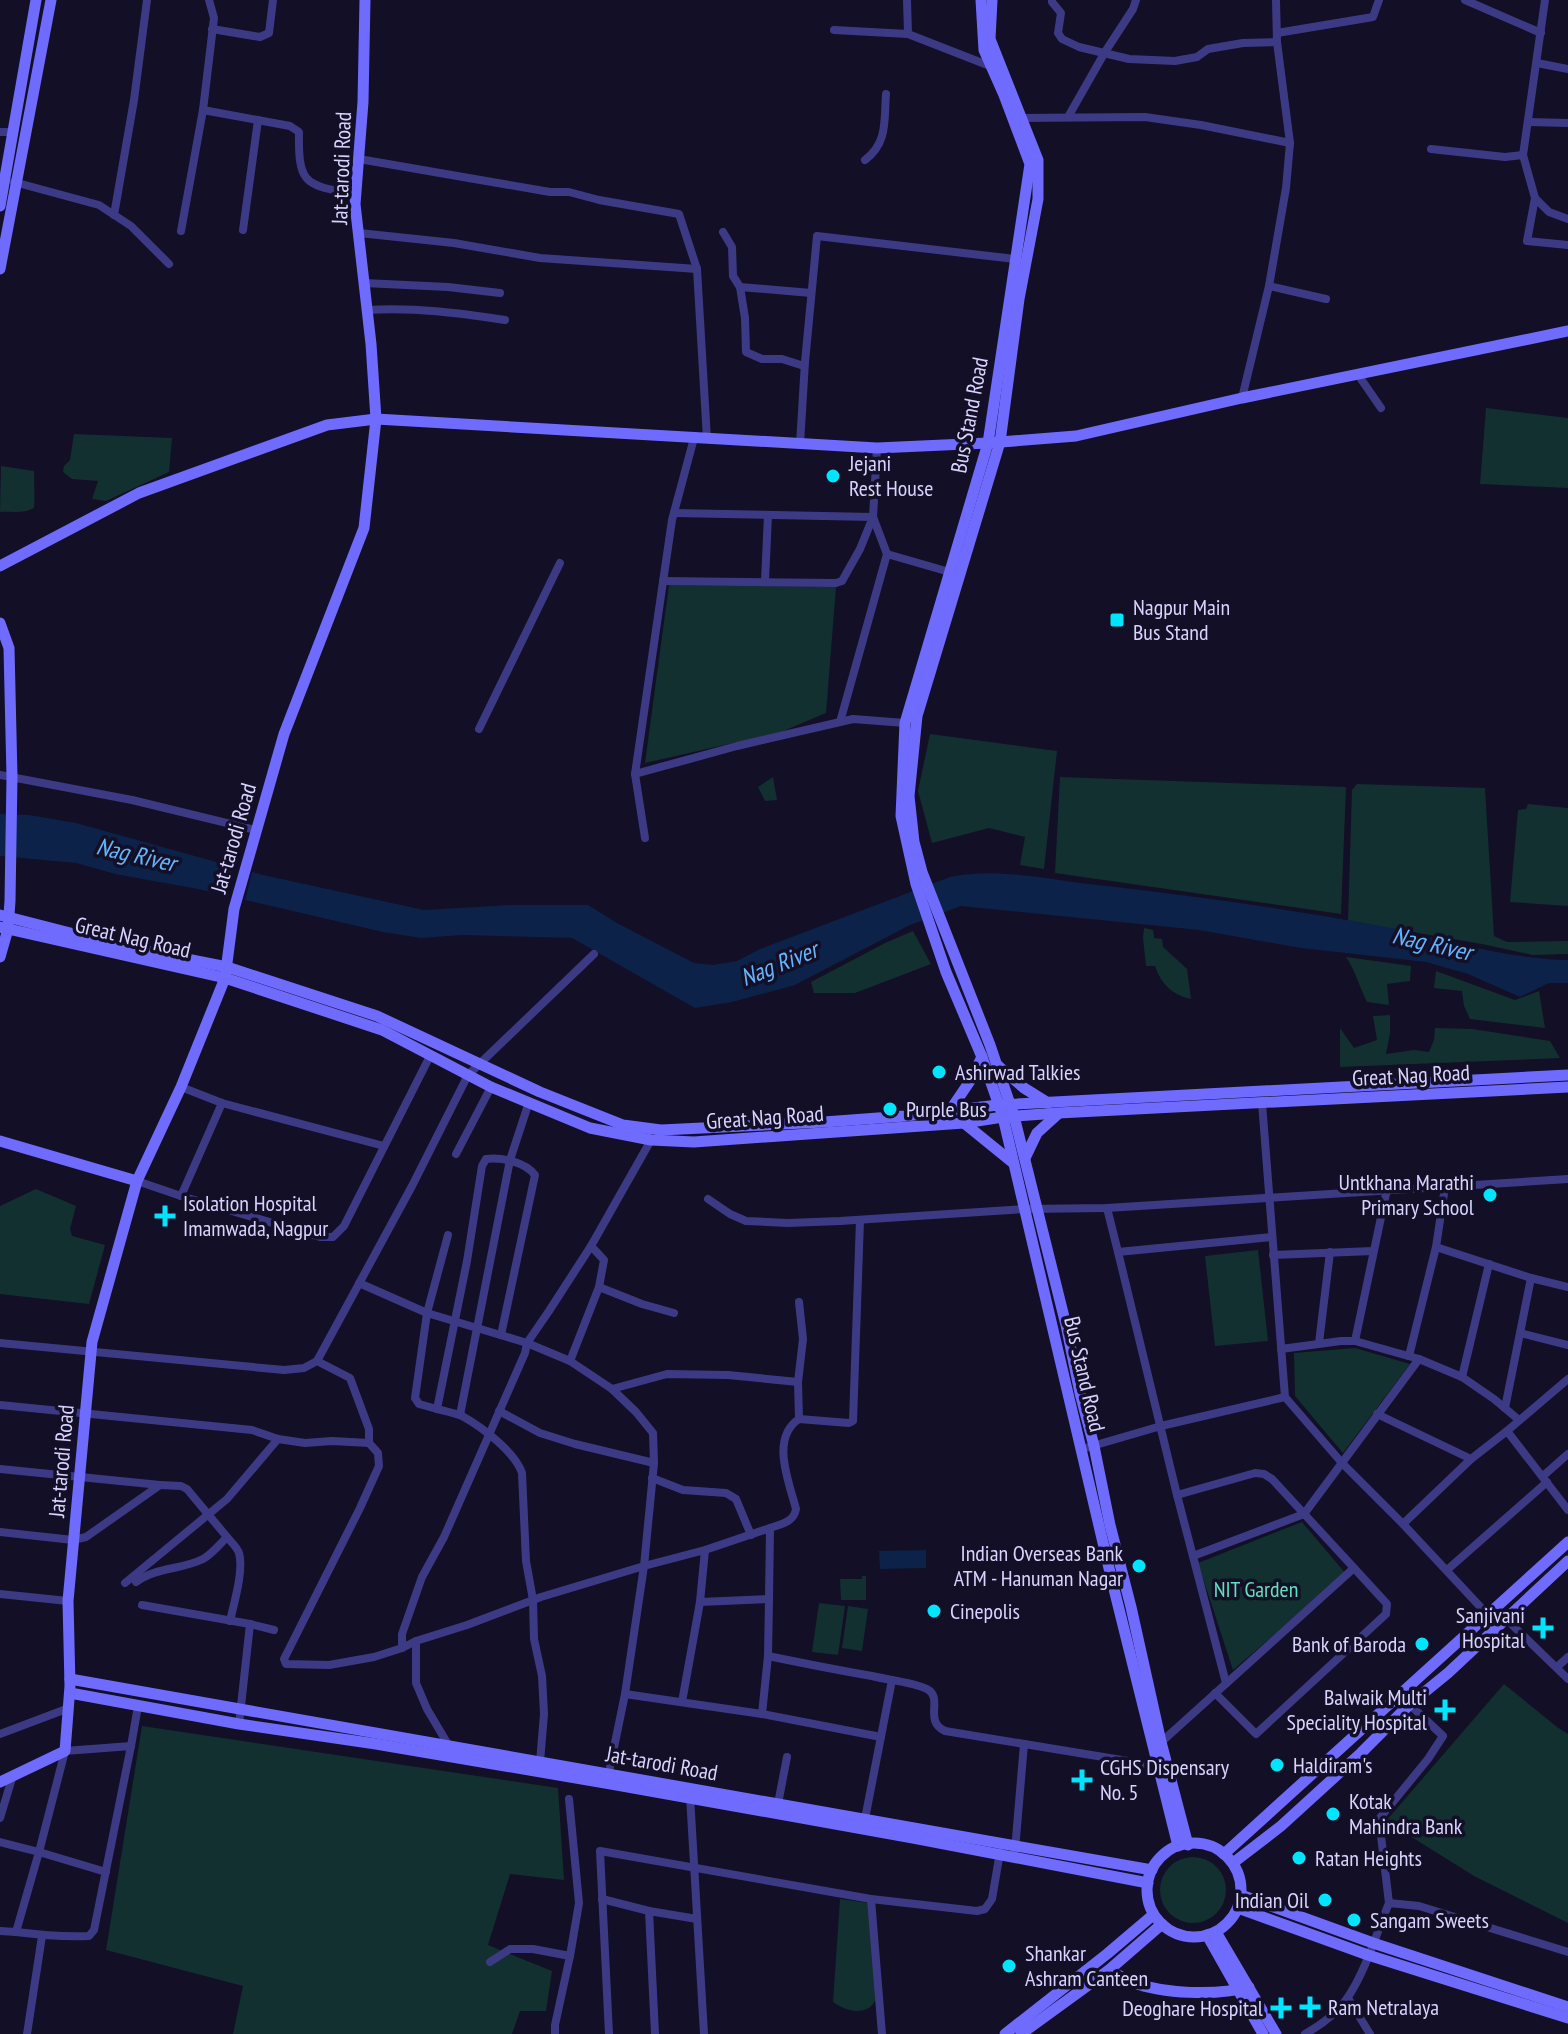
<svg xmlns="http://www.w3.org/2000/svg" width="1568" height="2034" font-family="'PT Sans Narrow',sans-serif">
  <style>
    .green { fill: #12302f }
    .water { fill: #0c2248 }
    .pier { fill: #130f26 }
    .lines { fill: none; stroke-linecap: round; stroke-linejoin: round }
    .street { stroke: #3d3a85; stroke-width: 8 }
    .secondary { stroke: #6f6bff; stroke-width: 11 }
    .poi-dot { fill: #00e5ff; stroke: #130f26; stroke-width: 3 }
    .labels { text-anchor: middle; stroke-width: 7; stroke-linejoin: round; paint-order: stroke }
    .street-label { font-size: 22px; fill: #d9d4ff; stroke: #130f26 }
    .poi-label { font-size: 22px; fill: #d9d4ff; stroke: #130f26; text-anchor: start }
    .park-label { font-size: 22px; fill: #5fe0c0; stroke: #130f26 }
    .water-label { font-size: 24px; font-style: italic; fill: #62b6ff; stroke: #130f26 }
  </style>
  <rect width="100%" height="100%" fill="#130f26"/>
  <g class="green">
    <path d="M1486,408L1568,418V488L1480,484Z"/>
    <path d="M74,434L172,438L169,472L106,501L92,499L98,481L72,479L63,472L64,466L70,460Z"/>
    <path d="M1,466L34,471C34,483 35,496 34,508C23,514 12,511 0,512Z"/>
    <path d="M669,585L836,587L826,713L781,732L645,763Z"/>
    <path d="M930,734L1057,751L1044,869L1020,865L1025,837L989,828L932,843L918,791Z"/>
    <path d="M773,777L777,800L765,801L758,787Z"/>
    <path d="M1060,777L1346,787L1341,914L1055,873Z"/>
    <path d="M1357,784L1485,788L1494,936L1507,942L1568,941V954L1533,955L1482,944L1348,921L1352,790Z"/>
    <path d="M1528,804L1568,808V906L1510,902L1518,810L1526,809Z"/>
    <path d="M1144,928L1153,930L1154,938L1162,939L1163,947L1187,969L1191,999C1172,995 1161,984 1155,966H1146L1143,938Z"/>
    <path d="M913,931L931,964L855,993H814L811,982L885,943Z"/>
    <path d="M1346,957L1411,966L1410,981L1387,984L1389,1005L1367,1002C1359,986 1356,972 1346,957Z"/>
    <path d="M1436,971L1515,1000L1539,991L1545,1028L1470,1019L1464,1006L1462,991L1434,988Z"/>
    <path d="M1390,1015V1033L1386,1054L1414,1050L1429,1052L1434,1040L1435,1028L1472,1029L1550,1041L1560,1058L1340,1067V1028L1354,1048L1377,1040L1373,1016Z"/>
    <path d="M36,1189L76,1206L70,1229L72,1236L105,1245L89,1304L0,1294V1206Z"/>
    <path d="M1258,1250L1268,1341L1215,1346L1205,1256Z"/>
    <path d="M1355,1348L1410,1364L1343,1453L1295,1396L1294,1353Z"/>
    <path d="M1302,1522L1346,1574L1233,1670L1198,1563Z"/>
    <path d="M862,1576H866V1600H841L840,1579H862Z"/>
    <path d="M819,1603L845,1606L838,1655L812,1652Z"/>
    <path d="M848,1606L868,1609L862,1651L842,1648Z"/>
    <path d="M1504,1684L1557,1727L1568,1734V1923L1474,1876L1386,1821Z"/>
    <path d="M142,1726L558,1788L564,1880L510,1874L488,1945L552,1971L546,2011H520L512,2034H233L243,1986L106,1950Z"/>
    <circle cx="1193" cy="1890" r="33"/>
    <path d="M840,1899L868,1903L876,1998C870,2017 846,2012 833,2002Z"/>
  </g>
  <g class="water">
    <path d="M0,814L29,815L76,823L263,875L424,910L511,905H588L617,923L694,963L713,965L737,961L760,949L950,877C994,867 1044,879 1089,884C1181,894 1274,907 1365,923C1432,935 1500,959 1568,960V983H1549L1520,997L1468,974L1426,962L1301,948L1199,930L961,906L910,925L795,985L732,1002L695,1008L572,938L462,935L421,938L383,932L198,889L115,874L76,863L0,856Z"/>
    <path d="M926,1550V1568L880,1569L879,1551Z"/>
  </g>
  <path class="pier" d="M234,862L253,868L244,905L224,901Z"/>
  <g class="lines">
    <g class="street">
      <path d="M907,0L908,34"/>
      <path d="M1052,0V2L1061,13L1058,33L1062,39L1079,47L1129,59L1175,61L1197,57L1208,49L1243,43L1277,42"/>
      <path d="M1465,0L1541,33"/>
      <path d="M1545,0L1523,155L1535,198L1549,212L1568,219"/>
      <path d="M212,29L260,37L269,33L273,0"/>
      <path d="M834,30L908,34L990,66"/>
      <path d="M1277,33L1373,17L1379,0"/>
      <path d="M1537,63L1568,69"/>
      <path d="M203,110L290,126L299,132C298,187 306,184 356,195"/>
      <path d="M1068,117L1105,52L1133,9L1136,0"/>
      <path d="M1017,118L1145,117L1201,125L1290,143"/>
      <path d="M1528,122L1568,123"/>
      <path d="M0,132H14"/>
      <path d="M1431,149L1505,157L1523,155"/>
      <path d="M359,159L550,192H569L599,200L679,214L697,269L707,439"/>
      <path d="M865,160C888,143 884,120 886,94"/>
      <path d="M14,182L99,205L131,226L169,264"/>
      <path d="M1535,198L1527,241L1568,245"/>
      <path d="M114,215L134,100L147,0"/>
      <path d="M243,230L258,120"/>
      <path d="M181,231L203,110L214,18L209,0"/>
      <path d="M723,232L732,247L733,276L740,287"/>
      <path d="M359,233L454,243L540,258L697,269"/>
      <path d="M364,283L448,287L500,293"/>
      <path d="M1269,286L1326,299"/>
      <path d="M367,310C414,307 459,313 505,320"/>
      <path d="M804,366L782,359H762L746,352L745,318L740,287L811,293"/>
      <path d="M1361,379L1381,408"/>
      <path d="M1242,398L1269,286L1286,188L1290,143L1277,42L1276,0"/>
      <path d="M694,438L672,520L635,774L737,746L853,719L905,723"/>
      <path d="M800,444L805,362L817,236L1015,259"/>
      <path d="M877,448L873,517L887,554"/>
      <path d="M663,581L836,583L842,581L860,549L873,517L674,513"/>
      <path d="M765,581L768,515"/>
      <path d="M840,722L887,554L953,573"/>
      <path d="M479,729L560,563"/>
      <path d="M635,774L645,838"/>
      <path d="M0,775L132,800L256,830"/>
      <path d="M181,1087L222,1103L384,1146"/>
      <path d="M1262,1103L1285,1397L1342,1463L1403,1524L1487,1614L1506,1619L1568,1679"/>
      <path d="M456,1154L491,1087"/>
      <path d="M137,1181L181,1196L320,1237H333L344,1226L430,1056"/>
      <path d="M181,1196L222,1103"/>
      <path d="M708,1199L730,1214L746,1221L788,1223L840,1221L1025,1209L1107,1208L1568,1179"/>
      <path d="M1107,1208L1118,1252L1272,1237"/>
      <path d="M1436,1247L1531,1278L1568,1287"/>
      <path d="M1118,1252L1177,1495L1226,1683"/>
      <path d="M1273,1255L1373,1251"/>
      <path d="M599,1287L642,1304L674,1313"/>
      <path d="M799,1302L803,1339L798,1382L799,1419"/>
      <path d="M1520,1333L1568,1345"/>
      <path d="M501,1335L535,1175C525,1162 502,1157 486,1159L482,1166L467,1261L437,1409C445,1411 455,1413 462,1416C482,1427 515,1452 522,1473L526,1561L533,1600L534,1639L542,1676L544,1714L540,1762"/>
      <path d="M1355,1341L1387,1189"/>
      <path d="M0,1343L284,1370L304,1368L317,1361L412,1186L468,1075L594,954"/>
      <path d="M1319,1343L1330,1252"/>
      <path d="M1281,1349L1341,1341H1355L1419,1359L1462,1377L1494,1399L1519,1420"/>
      <path d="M1409,1356L1436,1247L1445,1187"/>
      <path d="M317,1361L350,1378L369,1429V1443"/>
      <path d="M570,1361L599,1287L604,1260L591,1246"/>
      <path d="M1462,1377L1489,1264"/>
      <path d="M612,1389L667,1374L728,1375L798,1382"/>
      <path d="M0,1405L252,1430L278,1439L305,1443L332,1441L369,1443L378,1453L379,1466L360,1508L284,1659L286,1664L329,1665L374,1657L402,1648L416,1641L467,1625L541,1597L644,1566L654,1463L653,1433L636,1412L612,1389L570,1361L527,1343L427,1313L359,1283"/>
      <path d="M1505,1408L1531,1278"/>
      <path d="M437,1409L419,1404L415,1398L427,1313L448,1235"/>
      <path d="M499,1411L540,1433L575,1444L654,1463"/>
      <path d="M1377,1414L1471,1459"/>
      <path d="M460,1415L510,1160L529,1102"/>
      <path d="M1507,1431L1568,1510"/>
      <path d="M1082,1449L1161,1426L1285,1397"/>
      <path d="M0,1469L160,1485L86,1537L73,1540L0,1532"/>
      <path d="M1543,1476L1568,1454"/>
      <path d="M652,1478L683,1490L726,1493L736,1499L751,1535"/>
      <path d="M1403,1524L1471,1459L1507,1431L1568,1379"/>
      <path d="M770,1528C781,1524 794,1522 796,1509C789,1482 770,1438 799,1419L849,1423L853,1421L860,1220"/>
      <path d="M227,1537C231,1542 237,1547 239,1553C244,1570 234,1603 230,1621"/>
      <path d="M1193,1556L1304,1514L1419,1359"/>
      <path d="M1447,1570L1547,1482"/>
      <path d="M136,1582C156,1567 181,1570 203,1559C212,1554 220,1544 227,1537L187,1489L181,1486L160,1485"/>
      <path d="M125,1583L227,1499L278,1439"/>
      <path d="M0,1594L68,1601"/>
      <path d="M769,1599L768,1656C802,1663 837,1670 872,1676C888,1680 912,1682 927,1689C944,1698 923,1721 945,1731L1158,1766"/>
      <path d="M142,1605L250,1624L239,1724"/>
      <path d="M250,1624L274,1630"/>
      <path d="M416,1641V1683L427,1709L449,1746"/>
      <path d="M402,1648V1634L422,1577L444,1537L525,1353L527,1343L549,1311L591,1246L651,1140"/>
      <path d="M1557,1667L1568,1657"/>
      <path d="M1215,1693L1256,1734L1386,1614L1387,1604L1354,1568"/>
      <path d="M625,1694L644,1566L705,1550L770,1528L769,1599L700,1602L705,1550"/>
      <path d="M682,1702L700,1602"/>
      <path d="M762,1714L768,1656"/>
      <path d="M0,1734L69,1708"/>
      <path d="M1158,1745L1354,1568L1272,1479L1264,1474L1255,1473L1177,1495"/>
      <path d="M131,1746L138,1706"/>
      <path d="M608,1777L625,1694L762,1714L881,1737"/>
      <path d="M690,1796L704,2034"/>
      <path d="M777,1809L787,1757"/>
      <path d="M0,1818L13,1775"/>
      <path d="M864,1824L892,1680"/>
      <path d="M0,1842L39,1852L16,1932L0,1931"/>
      <path d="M1015,1850L1024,1744"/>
      <path d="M602,1899L649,1911"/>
      <path d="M871,1899L882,2034"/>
      <path d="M1389,1903L1379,1819L1428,1759L1443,1736L1407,1702"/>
      <path d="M16,1932C40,1935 64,1937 89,1936L94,1930L131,1746L65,1751L39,1852L106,1872"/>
      <path d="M490,1962L510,1949H533L570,1956"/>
      <path d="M1348,1998L1370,2034"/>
      <path d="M27,2034L42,1936"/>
      <path d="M555,2034V2025L570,1956L579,1903L569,1799"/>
      <path d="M609,2034L600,1851L871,1899L977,1911L985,1909L992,1899L1000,1852"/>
      <path d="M655,2034L649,1911L697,1919"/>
      <path d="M1305,2034C1321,2025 1338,2012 1348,1997C1366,1970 1377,1932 1389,1903L1419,1906L1568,1952"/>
    </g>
    <g class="secondary">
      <path d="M981,0L984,50L1004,95L1030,164L988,443L905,723L901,816L916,884L946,972L982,1057L1003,1117L1112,1581L1178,1846"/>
      <path d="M992,0L990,39L1038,160V199L1019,299L1000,442L917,716L909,796L914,842L922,872L990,1045L1014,1116L1066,1325L1080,1393L1094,1446L1110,1525L1131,1607L1161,1742L1188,1845"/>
      <path d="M0,206L36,0"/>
      <path d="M0,269L51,0"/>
      <path d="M0,566L139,493L327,425L376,419L877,448L988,443L1076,436L1242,398L1568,331"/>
      <path d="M0,623L9,648L12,777L10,901L8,929L0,957"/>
      <path d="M0,915L121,946L227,967L377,1016L540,1092L623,1125L661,1130L824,1122L905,1116L998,1105L1568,1075"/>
      <path d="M0,927L225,978L382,1030L491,1087L590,1128L651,1140L694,1142L964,1123L1003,1117L1058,1113L1568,1087"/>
      <path d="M997,1065L1024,1088L1048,1103"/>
      <path d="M949,1112L970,1081L982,1057"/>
      <path d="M964,1123L1012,1162"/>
      <path d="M0,1141L137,1181"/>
      <path d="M1025,1158L1037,1133L1058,1114"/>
      <path d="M70,1679L1152,1870"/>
      <path d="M70,1693L239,1724L376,1744L611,1784L913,1838L1148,1883"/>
      <path d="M0,1782L65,1751L70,1686L68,1601L92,1342L137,1181L181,1087L225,978L234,909L284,734L364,528L376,419L371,344L355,204L363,102L365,0"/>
      <circle cx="1194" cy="1890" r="47"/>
      <path d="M1224,1854L1568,1542"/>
      <path d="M1233,1863L1281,1826L1361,1753L1410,1704L1448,1673L1568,1561"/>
      <path d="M1241,1895L1373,1943L1568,2007"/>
      <path d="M1238,1908L1368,1955L1568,2018"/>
      <path d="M1216,1932L1276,2034"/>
      <path d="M1207,1935L1263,2034"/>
      <path d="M1109,1970C1117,1974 1124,1979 1132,1982C1163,1994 1217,1996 1249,1987"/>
      <path d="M1005,2034L1107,1954L1153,1915"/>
      <path d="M1021,2034L1109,1970L1162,1924"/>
    </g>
  </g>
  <g class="poi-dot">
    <circle cx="833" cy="476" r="8"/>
    <rect x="1109" y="612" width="16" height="16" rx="4"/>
    <circle cx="939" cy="1072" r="8"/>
    <circle cx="890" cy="1109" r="8"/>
    <circle cx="1490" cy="1195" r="8"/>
    <path d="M161 1204h8v8h8v8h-8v8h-8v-8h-8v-8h8z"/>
    <circle cx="1139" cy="1566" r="8"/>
    <circle cx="934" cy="1611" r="8"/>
    <path d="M1539 1616h8v8h8v8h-8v8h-8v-8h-8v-8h8z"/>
    <circle cx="1422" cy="1644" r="8"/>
    <path d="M1441 1698h8v8h8v8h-8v8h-8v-8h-8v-8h8z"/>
    <circle cx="1277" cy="1765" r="8"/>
    <path d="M1078 1768h8v8h8v8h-8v8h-8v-8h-8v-8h8z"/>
    <circle cx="1333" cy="1814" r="8"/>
    <circle cx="1299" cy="1858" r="8"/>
    <circle cx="1325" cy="1900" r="8"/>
    <circle cx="1354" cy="1920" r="8"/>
    <circle cx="1009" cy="1966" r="8"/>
    <path d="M1306 1995h8v8h8v8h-8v8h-8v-8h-8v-8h8z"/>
    <path d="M1277 1996h8v8h8v8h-8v8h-8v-8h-8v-8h8z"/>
  </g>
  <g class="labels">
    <g class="street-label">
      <text transform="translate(341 168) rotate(-88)" y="8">Jat-tarodi Road</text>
      <text transform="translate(969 415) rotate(-79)" y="8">Bus Stand Road</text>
      <text transform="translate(233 838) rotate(-74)" y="8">Jat-tarodi Road</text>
      <text transform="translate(133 937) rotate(13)" y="8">Great Nag Road</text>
      <text transform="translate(1411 1075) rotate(-3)" y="8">Great Nag Road</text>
      <text transform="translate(765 1117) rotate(-4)" y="8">Great Nag Road</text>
      <text transform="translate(1085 1374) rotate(77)" y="8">Bus Stand Road</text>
      <text transform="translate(61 1461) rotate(-85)" y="8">Jat-tarodi Road</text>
      <text transform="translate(662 1763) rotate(10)" y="8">Jat-tarodi Road</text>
    </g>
    <g class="poi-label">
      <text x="849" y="471">Jejani<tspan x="849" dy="25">Rest House</tspan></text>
      <text x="1133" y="615">Nagpur Main<tspan x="1133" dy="25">Bus Stand</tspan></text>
      <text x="955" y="1080">Ashirwad Talkies</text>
      <text x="906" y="1117">Purple Bus</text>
      <text x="1474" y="1190" text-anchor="end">Untkhana Marathi<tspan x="1474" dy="25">Primary School</tspan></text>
      <text x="183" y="1211">Isolation Hospital<tspan x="183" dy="25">Imamwada, Nagpur</tspan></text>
      <text x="1123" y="1561" text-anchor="end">Indian Overseas Bank<tspan x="1123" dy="25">ATM - Hanuman Nagar</tspan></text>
      <text x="950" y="1619">Cinepolis</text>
      <text x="1525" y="1623" text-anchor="end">Sanjivani<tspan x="1525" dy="25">Hospital</tspan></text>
      <text x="1406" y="1652" text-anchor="end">Bank of Baroda</text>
      <text x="1427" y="1705" text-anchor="end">Balwaik Multi<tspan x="1427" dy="25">Speciality Hospital</tspan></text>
      <text x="1293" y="1773">Haldiram's</text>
      <text x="1100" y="1775">CGHS Dispensary<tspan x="1100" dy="25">No. 5</tspan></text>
      <text x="1349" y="1809">Kotak<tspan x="1349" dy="25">Mahindra Bank</tspan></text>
      <text x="1315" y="1866">Ratan Heights</text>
      <text x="1309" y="1908" text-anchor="end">Indian Oil</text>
      <text x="1370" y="1928">Sangam Sweets</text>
      <text x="1025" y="1961">Shankar<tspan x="1025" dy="25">Ashram Canteen</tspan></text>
      <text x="1328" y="2015">Ram Netralaya</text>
      <text x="1263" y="2016" text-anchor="end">Deoghare Hospital</text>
    </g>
    <g class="park-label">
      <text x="1256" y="1597">NIT Garden</text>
    </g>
    <g class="water-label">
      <text transform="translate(136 855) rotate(13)" y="8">Nag River</text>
      <text transform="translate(1432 944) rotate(13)" y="8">Nag River</text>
      <text transform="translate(779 964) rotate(-22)" y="8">Nag River</text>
    </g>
  </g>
</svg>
